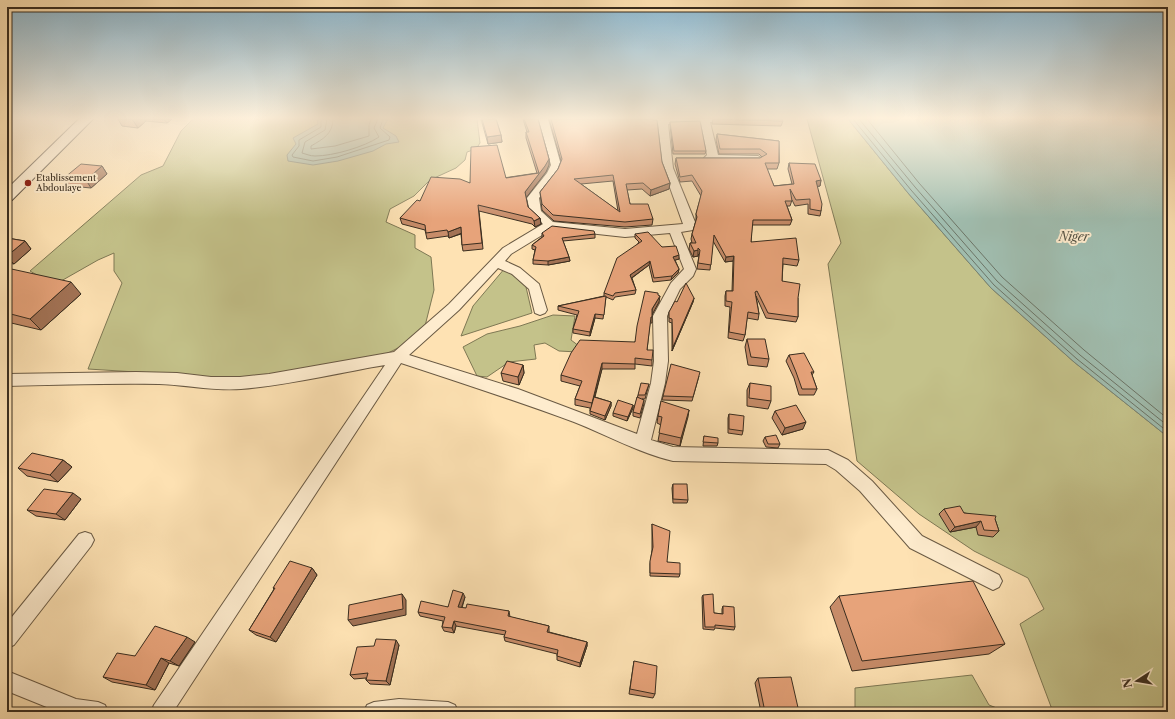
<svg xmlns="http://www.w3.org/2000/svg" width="1175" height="719" font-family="'Libre Caslon Text',serif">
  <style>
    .green { fill: #c4c28a; stroke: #7e7854 }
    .water { fill: #a0bdaf; stroke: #778375 }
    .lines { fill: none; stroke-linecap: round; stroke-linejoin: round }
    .shore { stroke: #6c7567; stroke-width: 1 }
    .street-casing { stroke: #6a5a44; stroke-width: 2 }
    .secondary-casing { stroke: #392d1f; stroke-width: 2 }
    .street { fill: #feecce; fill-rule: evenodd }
    .secondary { fill: #feecce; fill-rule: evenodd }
    .wall { fill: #c78c69; stroke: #392d1f; fill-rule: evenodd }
    .shaded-wall { fill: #a27255; stroke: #392d1f }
    .building { fill: #e7a37a; stroke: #392d1f; fill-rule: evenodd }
    .poi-dot { fill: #8f2418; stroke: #feecce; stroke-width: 1.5 }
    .labels { text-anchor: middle; stroke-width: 4; stroke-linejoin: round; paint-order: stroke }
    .far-poi-label { font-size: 9px; fill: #392d1f; stroke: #feecce; text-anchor: start }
    .water-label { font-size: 12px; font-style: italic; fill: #535143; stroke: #feecce }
  </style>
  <rect width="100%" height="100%" fill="#fee2b3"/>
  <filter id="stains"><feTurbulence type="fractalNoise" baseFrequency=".005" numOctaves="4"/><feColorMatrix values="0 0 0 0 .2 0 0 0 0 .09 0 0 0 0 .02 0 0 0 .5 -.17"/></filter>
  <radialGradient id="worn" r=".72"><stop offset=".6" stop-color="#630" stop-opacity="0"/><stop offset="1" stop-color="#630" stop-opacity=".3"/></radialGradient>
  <g class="green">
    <path d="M193,119H477L480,143L476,149L467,152L465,160L456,168L430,180L414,196L390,209L386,222L415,235V248L431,257L434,290L425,326L406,344L378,358L249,388L152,373L88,369L122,283L114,271V253L98,260L54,285L30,271L141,175L163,166L181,131Z"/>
    <path d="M807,119H848L908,193L991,288L1074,362L1168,437V712H1053L1020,624L1044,609L1028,578L974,551L919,514L857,461L828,264L841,243Z"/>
    <path d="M505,268L526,287L532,313L461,336L473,306Z"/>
    <path d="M553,315L575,316L571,340L579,346L578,352L559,351L545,343L534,345L536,359L509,362L487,377L477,376L463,347L487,334L520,326Z"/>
    <path d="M972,675L989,705L1007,712H855V688Z"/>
  </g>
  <g class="water">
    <path d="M317,119H388L383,128L396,136L399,142L386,144L373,151L338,161L313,165L288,161L287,155L296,144L293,138L318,124Z"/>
    <path d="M848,119H1168V437L1074,362L991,288L908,193Z"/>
  </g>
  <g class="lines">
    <g class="shore">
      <path d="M321,119V127L299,140V146L292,155L293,157L313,161L337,157L389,140L390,137L380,128L383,119"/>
      <path d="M327,119L325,130L305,142L302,153C306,154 310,156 315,156C333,156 364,147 379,137L374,128L378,119"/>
      <path d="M333,119C333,134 323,139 311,146V149L335,146L369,136V125L371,119"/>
      <path d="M853,119L911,190L994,285L1077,359L1168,432"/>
      <path d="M859,119L915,187L997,281L1080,355L1168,426"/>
      <path d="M867,119L919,183L1002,277L1084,350L1168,419"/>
    </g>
    <g class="street-casing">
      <g id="street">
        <path d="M538,119H548L561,165L557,174L539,198L541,211L553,222L625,229L683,224L663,168L658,124L618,122L615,121L613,119H727L725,121L710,122L718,155L758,156L763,159L758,162L705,160L704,158L707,155L701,123L668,124L673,168L695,222L693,230L681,232L696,269L693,276L680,289L667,316L668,361L665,383L651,440L673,447L828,450L848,460L872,481L922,536L999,575L1002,581L999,587L993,590L987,587L910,548L860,491L836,470L826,464L673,461C639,453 607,435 574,422C517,401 459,382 401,363L173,712H151L154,705L385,365C338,373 289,385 241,389C214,391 187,385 159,384C109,383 58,385 7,386V374L136,372L177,373L211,377H240L269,374L394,352L449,304L503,248L543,224L530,212L527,198L547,173L551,165ZM552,229L625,237L670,233L684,269L671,283L653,316L654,361L651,383L637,434L518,389L409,355L459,310L498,268L512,274L529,289L535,313L540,315L545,313L547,310L539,284L520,268L505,261L511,254Z"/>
        <path d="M85,532L91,534L94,540L91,546L14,645L7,648V623L79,534Z"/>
        <path d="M7,671L76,699L98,702L105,705L108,712H59L7,691Z"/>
        <path d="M399,699L448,702L455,705L458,712H364L367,705L374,702Z"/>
      </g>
    </g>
    <g class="secondary-casing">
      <path id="secondary" d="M79,119H93L12,200L7,202V189Z"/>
    </g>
    <use href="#street" class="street"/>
    <use href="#secondary" class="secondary"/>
  </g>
  <g class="wall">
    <path d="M118,119H172L167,123L146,121L138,128L122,126Z"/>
    <path d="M481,119H496L501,135L502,142L488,144Z"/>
    <path d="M523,119H538L549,159V165L546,172L526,197L528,207L540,218L541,224L535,227L532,224L479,211L483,249L463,251L462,245L461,234L449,238L448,236L427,239L425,230L402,224L400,218L420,201L470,183L537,173L526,138V132H527Z"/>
    <path d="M549,119H637L662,162L670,183L669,189L650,196L642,189L627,190L630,204L653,219L652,225L625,227L554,221L542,210L540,192L558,169L561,161ZM613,181L618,211L581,184Z"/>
    <path d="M713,119L783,121L781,126L712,124Z"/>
    <path d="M670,122L706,151L705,154H673L670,125Z"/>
    <path d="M717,134L779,141V163L777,169H767L774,186L792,184L788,169L789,163L821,180L820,186H817L821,211L820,216L808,214V204L795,206L792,200L790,206H787L792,220L790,225H752L751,242L799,260L797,266L783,264L782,281L798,298V317L796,322L766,318L756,296L759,314L758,320L747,318L745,335L743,341L728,338L730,307L725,306V296L726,291H732L733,261L725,262L713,241L710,270L697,269L699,255L698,254V256L693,257L689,249L690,243H692L691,239L692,234L696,221V214L701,196L692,181L680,182L675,164L676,158H760L762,157L759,154H719L716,140Z"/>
    <path d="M102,166L107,174L91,188L70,186L64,178Z"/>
    <path d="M542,233L595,234V238L563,241L569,257L570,261L548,265L533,264V260L535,250L532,249V245L542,237Z"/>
    <path d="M635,234L662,247L679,259L675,260L679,269L678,273L671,280L653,282L649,265L632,278L636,290L635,294L615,297L613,300L606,297L603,319L595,318L590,336L573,333V329L577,315L558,310V306L604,296V293L639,242L635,238Z"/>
    <path d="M7,238L25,241L31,249L14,264L7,263Z"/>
    <path d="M7,268L81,294L41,330L7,322Z"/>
    <path d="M658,295L659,302L652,314V323H650L647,350L652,360V366L635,364V369H602L595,397L611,402V406L605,420L590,414V408L575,405V399L580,386L561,381V375L635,342Z"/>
    <path d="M694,298L693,302L672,351V323L669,322V312L677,302Z"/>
    <path d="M747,339L769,359L767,367L748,365L745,347Z"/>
    <path d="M789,355L814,372L812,375L817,389L814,395H799L794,378L786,361Z"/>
    <path d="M523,365L524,373L519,385L503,381L501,373Z"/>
    <path d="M699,376L692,401L662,400L663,396Z"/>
    <path d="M750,383L771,401L768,409L747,406V390Z"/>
    <path d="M649,384L645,399H642L644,400V404L640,418L633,416V412L638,395Z"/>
    <path d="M633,405V408L627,421L613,416V413Z"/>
    <path d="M689,410L680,446L658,441L661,425L657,423L658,416Z"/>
    <path d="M775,411L803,429L782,435L772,418Z"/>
    <path d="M729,414L743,431L742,435L728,433V418Z"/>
    <path d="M704,436L718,443L717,446H703Z"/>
    <path d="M765,437L780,444L778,448L766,447L763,441Z"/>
    <path d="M63,460L72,467L58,482L27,476L18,468Z"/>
    <path d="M673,484L688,500L687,503H673L672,488Z"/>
    <path d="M81,499L65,520L36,516L27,510Z"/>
    <path d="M944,509L995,519L999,531L993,537L978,535L976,527L950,532L939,514Z"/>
    <path d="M652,524L667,562L680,574L679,577L650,576V564L652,550Z"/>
    <path d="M312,568L317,575L276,642L256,635L249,630L274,589L273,588Z"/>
    <path d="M703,595L714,613L722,614V609L723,606L735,627L734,630L715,628L714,630L703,629L702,597Z"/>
    <path d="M839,596L1005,644L989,654L852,671L830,607Z"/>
    <path d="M465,597L462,608L509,611L510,617L549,626V632L587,642V646L580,667L557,660V654L505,641L504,637L505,635L456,626L454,633L444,631L442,627L443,621L420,616L418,612L448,607Z"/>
    <path d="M195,642L179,666L169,663L155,690L112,682L103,677L135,656Z"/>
    <path d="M399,645L390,685L370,684L366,680V678L354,679L350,675L374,646Z"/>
    <path d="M634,661L655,694L653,698L629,694Z"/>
    <path d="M758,678L799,712H761L755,683Z"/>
  </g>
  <g class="shaded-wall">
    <path d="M132,119H145L146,121L138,128Z"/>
    <path d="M164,119H172L167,123Z"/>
    <path d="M501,135L502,142L488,144L487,137Z"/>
    <path d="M549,159V165L546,172L526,198L525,192Z"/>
    <path d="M102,166L107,174L91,188L86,180Z"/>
    <path d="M821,180L820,186L814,187L816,181Z"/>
    <path d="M670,183L669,189L650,196L651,190Z"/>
    <path d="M540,218L541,224L535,227L534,221Z"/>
    <path d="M461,227L462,233L449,238L448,232Z"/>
    <path d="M25,241L31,249L14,264L7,257V256Z"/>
    <path d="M698,250V256L693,257L694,251Z"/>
    <path d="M679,255V259L672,261L673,257Z"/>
    <path d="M734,256L733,261L725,262L726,257Z"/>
    <path d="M569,257L570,261L548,265V261Z"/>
    <path d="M650,261L649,265L630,279V275Z"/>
    <path d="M679,269L678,273L671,280L672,276Z"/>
    <path d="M71,282L81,294L41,330L30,319Z"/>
    <path d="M660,296L659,302L652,315V309Z"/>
    <path d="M694,298L693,302L672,351L673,347Z"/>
    <path d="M595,314V318L590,336V332Z"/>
    <path d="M602,363V369L591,409L592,403Z"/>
    <path d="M523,365L524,373L519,385L518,377Z"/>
    <path d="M611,402V406L605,420V416Z"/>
    <path d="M633,405V408L627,421L628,417Z"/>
    <path d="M689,410L688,417L680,446L681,438Z"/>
    <path d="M806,422L803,429L782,435L785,428Z"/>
    <path d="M63,460L72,467L58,482L50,475Z"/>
    <path d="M73,493L81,499L65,520L56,514Z"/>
    <path d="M981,521L976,527L950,532L955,527Z"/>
    <path d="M312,568L317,575L276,642L270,637Z"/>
    <path d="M463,593L465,597L460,612L458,607Z"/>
    <path d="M402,594L406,600V615L353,626L348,620Z"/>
    <path d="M454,621L456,626L454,633L452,628Z"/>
    <path d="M187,637L195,642L179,666L170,661Z"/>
    <path d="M396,640L399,645L390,685L386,681Z"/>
    <path d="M587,642V646L580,667V663Z"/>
    <path d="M161,658L169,663L155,690L146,685Z"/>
  </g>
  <g class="building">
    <path d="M482,119H496L501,135L487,137Z"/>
    <path d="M524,119H538L549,159L545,166L525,192L528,207L540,218L534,221L532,218L478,205L482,243L462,245L461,227L448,232L447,230L426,233L425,225L400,218L417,200L420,201L431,177L460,179L470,183L471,147L497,145L506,178L539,173L526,132H529Z"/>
    <path d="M551,119H637L657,120L662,162L670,183L651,190L643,183L626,184L630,204H648L653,219L625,222L553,215L542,204L540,192L558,169L562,159ZM613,175L620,212L574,179Z"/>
    <path d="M714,119H782L783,121Z"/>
    <path d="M700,121L706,151H674L670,122Z"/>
    <path d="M717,134L779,141V163H765L774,186L794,184L789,163L815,164L821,180L816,181L822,204L821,211L810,209V199L796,200L790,189L792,201H785L792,220H753L751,242L796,238L799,260L783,258L782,281L800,284L798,298V317L768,313L757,291L755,292L759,314L748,312L745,335L729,332L732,302L726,301V291H733L734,256L726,257L714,235L711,265L698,263L700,250L698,248V250L694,251L690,243H696L692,234L697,217L696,214L702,191L692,175L680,177L676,158H760L767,154L760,149H720Z"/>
    <path d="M81,164L102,166L86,180L64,178Z"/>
    <path d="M552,226L594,231L595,234L562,238L569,257L548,261L533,260L536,247L532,245L544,236L542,233Z"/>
    <path d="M648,232L662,247L676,246L679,255L673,257L679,269L672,276L654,278L650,261L630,275L636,290L615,293L613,296L604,293L617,258L642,241L635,234Z"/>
    <path d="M7,238L25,241L7,256Z"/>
    <path d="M7,268L71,282L30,319L7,313Z"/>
    <path d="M686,283L694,298L673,347L672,319L669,318V312L675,301L677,302Z"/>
    <path d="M645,291L658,293V295L660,296L652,309V317H651L647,350H653L652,360L635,358V364L602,363L592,403L575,399L582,381L561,375L571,353L580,340L635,342L637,326Z"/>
    <path d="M606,296L604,315L595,314L590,332L573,329L579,311L558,306Z"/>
    <path d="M747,339H765L769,359L751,357Z"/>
    <path d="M804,353L814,372H811L817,389H802L796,372L789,355Z"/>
    <path d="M507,361L523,365L518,377L501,373Z"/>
    <path d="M671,364L700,372L693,397L663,396Z"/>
    <path d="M641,383L649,384L645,395H638Z"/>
    <path d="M750,383L771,386V401L749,398Z"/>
    <path d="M594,397L611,402L605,416L590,411Z"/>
    <path d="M637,397L644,400L640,414L633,412Z"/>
    <path d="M618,400L633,405L628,417L613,413Z"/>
    <path d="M661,401L689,410L681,438L659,433L662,417L658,416Z"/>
    <path d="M796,405L806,422L785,428L775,411Z"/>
    <path d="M729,414L744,416L743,431L729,429Z"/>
    <path d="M776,435L780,444H768L765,437Z"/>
    <path d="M704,436L718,438V443L703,442Z"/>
    <path d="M32,453L63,460L50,475L18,468Z"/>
    <path d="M673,484H687L688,500L673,499Z"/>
    <path d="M44,489L73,493L56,514L27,510Z"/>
    <path d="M960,506L964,513L996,516L995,519L999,531L984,530L981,521L955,527L944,509Z"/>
    <path d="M652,524L670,531L667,562L680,563V574L650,573V561L653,547Z"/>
    <path d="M290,561L312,568L270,637L249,630L275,588H273Z"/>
    <path d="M973,581L1005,644L862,661L839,596Z"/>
    <path d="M453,590L463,593L458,607L466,608L467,604L509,611L508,616L549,626L547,632L587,642L580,663L557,656L558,650L504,637L506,631L454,621L452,628L442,627L445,617L418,612L421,601L448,607Z"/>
    <path d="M402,594L403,609L348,620L349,605Z"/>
    <path d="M713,594L714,613L723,614V606L734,607L735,627L715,625V627H705L703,595Z"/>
    <path d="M155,626L187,637L170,661L161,658L146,685L103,677L117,653L135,656Z"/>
    <path d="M376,639L396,640L386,681L366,680L368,673L350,675L357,647L374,646Z"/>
    <path d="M634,661L657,666L655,694L630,689Z"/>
    <path d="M791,677L799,712H765L758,678Z"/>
  </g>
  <linearGradient id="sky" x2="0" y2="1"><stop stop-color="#8bb8d1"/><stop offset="0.54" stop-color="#fff2dd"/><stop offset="1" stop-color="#fff2dd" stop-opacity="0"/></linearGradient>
  <rect width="1175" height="219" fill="url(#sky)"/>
  <circle class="poi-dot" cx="28" cy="183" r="4"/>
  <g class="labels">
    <g class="far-poi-label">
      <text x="36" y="181">Etablissement<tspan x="36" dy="10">Abdoulaye</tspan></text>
    </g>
    <g class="water-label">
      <text x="1074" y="241">Niger</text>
    </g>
  </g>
  <rect width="1175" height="719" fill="none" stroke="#fee2b3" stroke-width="24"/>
  <rect x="8" y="8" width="1159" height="703" fill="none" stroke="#392d1f" stroke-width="2"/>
  <rect x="12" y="12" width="1151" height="695" fill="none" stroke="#392d1f"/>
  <g transform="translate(1137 681) rotate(258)" stroke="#feecce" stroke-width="3" paint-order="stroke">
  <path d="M0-3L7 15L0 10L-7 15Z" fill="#392d1f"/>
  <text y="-6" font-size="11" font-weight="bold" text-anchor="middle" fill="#392d1f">N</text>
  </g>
  <rect width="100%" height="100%" filter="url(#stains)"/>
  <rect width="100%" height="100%" fill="url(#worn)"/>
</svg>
